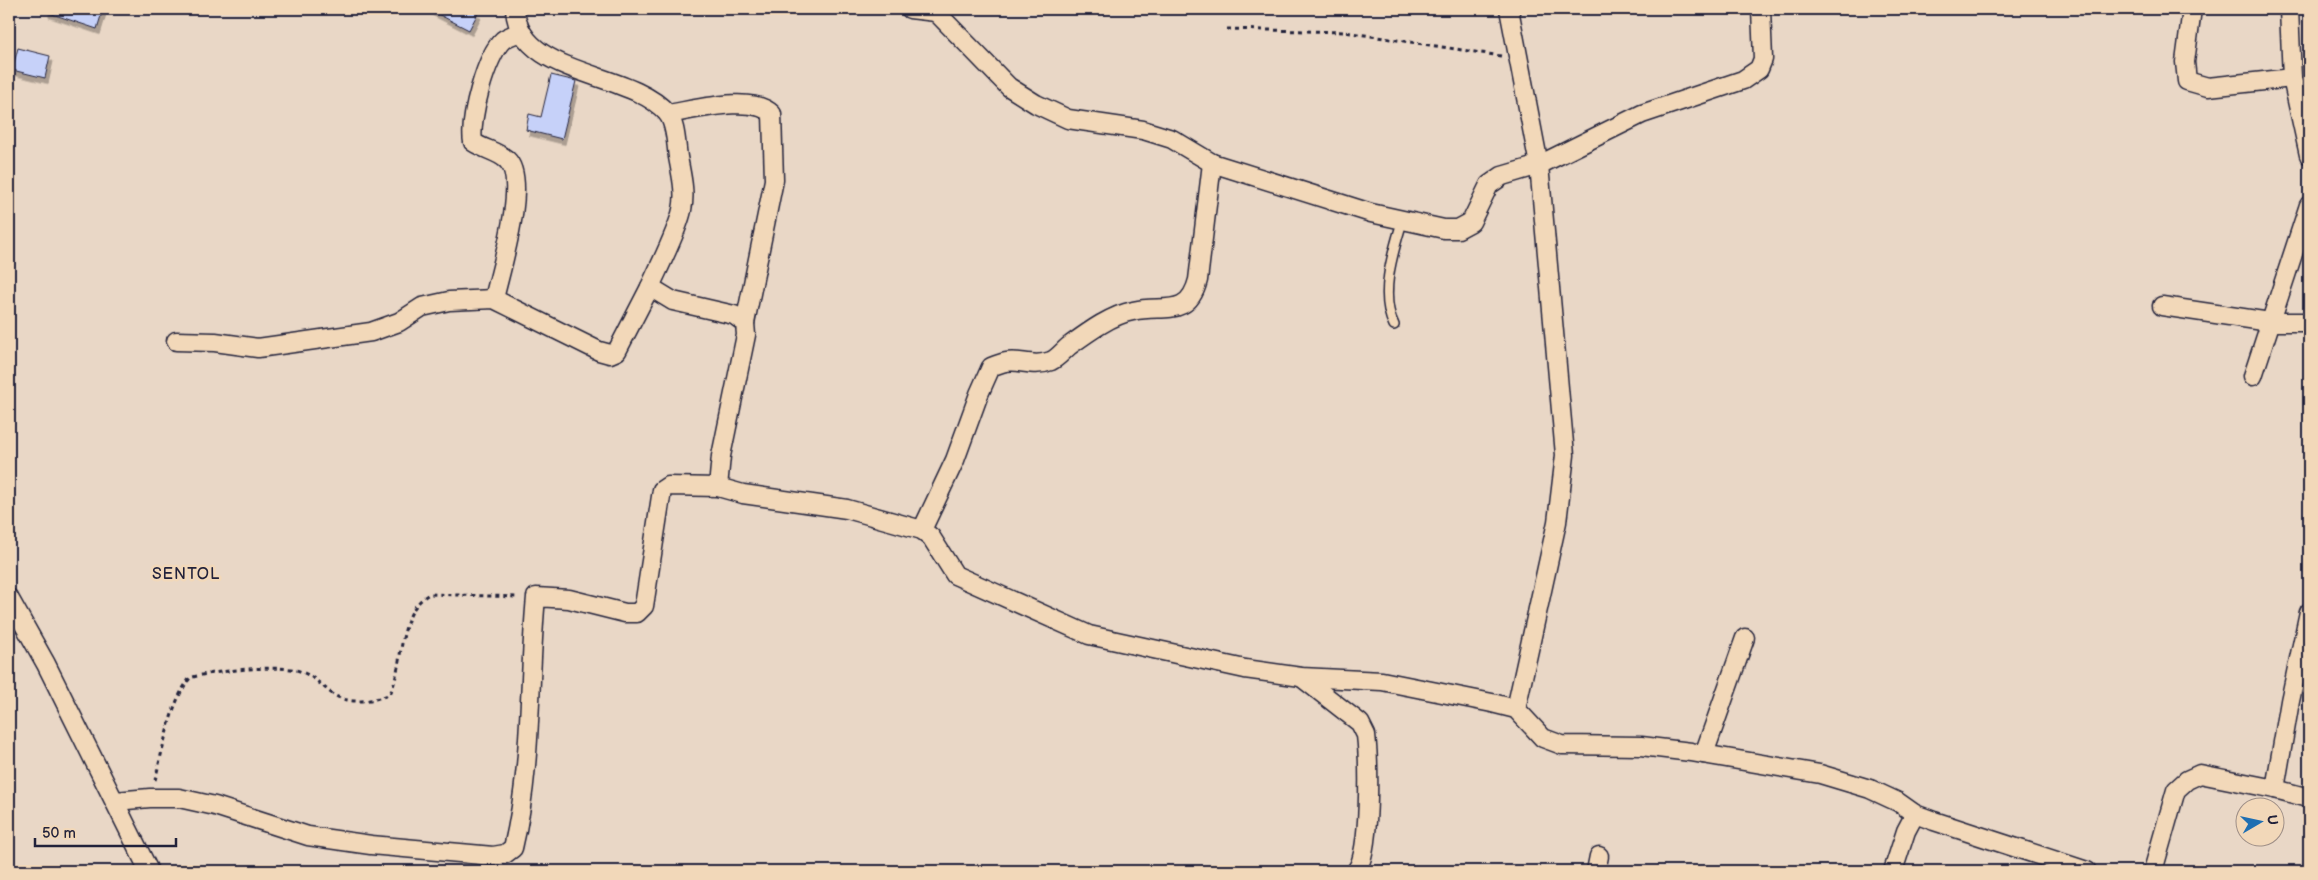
<svg xmlns="http://www.w3.org/2000/svg" width="2318" height="880" font-family="'Balsamiq Sans',sans-serif">
  <style>
    .building { fill: #c6d1f9; stroke: #22223b; filter: url(#shadow) }
    .lines { fill: none; stroke-linecap: round; stroke-linejoin: round }
    .lane-casing { stroke: #22223b; stroke-width: 12 }
    .street-casing { stroke: #22223b; stroke-width: 21 }
    .path { stroke: #22223b; stroke-width: 3; stroke-dasharray: 4 4; stroke-linecap: butt }
    .lane { stroke: #f2d8b9; stroke-width: 9 }
    .street { stroke: #f2d8b9; stroke-width: 18 }
    .labels { text-anchor: middle; stroke-width: 5; stroke-linejoin: round; paint-order: stroke }
    .quarter-label { font-size: 16px; letter-spacing: 1px; fill: #22223b; stroke: #f2d8b9 }
  </style>
  <defs>
    <filter id="shadow"><feDropShadow dx="3" dy="5.5" stdDeviation="0" flood-color="#0004"/></filter>
  </defs>
  <rect width="100%" height="100%" fill="#e9d7c6"/>
  <filter id="ink" filterUnits="userSpaceOnUse"><feTurbulence type="fractalNoise" baseFrequency=".02" numOctaves="2"/><feDisplacementMap in="SourceGraphic" scale="10" xChannelSelector="R" yChannelSelector="G"/><feConvolveMatrix kernelMatrix="1 2 1 2 8 2 1 2 1" color-interpolation-filters="sRGB"/></filter>
  <g filter="url(#ink)">
    <g class="building">
      <path d="M46,9H103L97,29L46,12Z"/>
      <path d="M428,9H470L478,13L469,30Z"/>
      <path d="M18,48L50,56L45,78L12,70Z"/>
      <path d="M551,75L576,81L562,139L526,130L529,114L541,117Z"/>
    </g>
    <g class="lines">
      <g class="lane-casing">
        <path id="lane" d="M1394,325C1379,295 1393,252 1402,222"/>
      </g>
      <g class="street-casing">
        <g id="street">
          <path d="M515,9C519,77 630,70 667,113C676,123 676,144 678,157C681,174 686,192 682,210C678,230 659,267 650,287L673,301L734,315L745,323L746,335L721,456L718,487L743,494L847,509L922,530L931,537L955,575L1089,635L1245,669L1301,677L1382,681L1492,703L1516,709L1543,738L1562,745L1641,746L1691,752L1820,774L1870,789L1898,802L1915,814L1934,821L2087,871"/>
          <path d="M910,9L936,12L938,9"/>
          <path d="M1509,9L1539,165L1565,455L1557,522L1516,709"/>
          <path d="M2192,9L2185,62L2187,81L2208,87L2292,78"/>
          <path d="M2289,9L2292,78L2309,155"/>
          <path d="M936,12L1009,87L1036,104L1068,119L1143,130L1172,139L1212,163L1371,213L1444,229H1458L1471,222L1489,185L1502,176L1539,165L1642,114L1743,80L1759,69L1763,59L1761,9"/>
          <path d="M668,114C694,110 753,94 772,114L774,180L745,323"/>
          <path d="M494,299C500,271 529,180 507,160C499,152 483,149 473,142C469,120 486,55 503,40C508,36 516,34 521,32"/>
          <path d="M2162,306L2270,322H2309"/>
          <path d="M176,341L215,342L258,348L371,332L399,322L422,307L449,301L494,299L599,351L610,354L617,351L650,287"/>
          <path d="M2253,376L2309,205"/>
          <path d="M922,530L955,460L979,394L991,367C996,365 1001,363 1006,362C1020,359 1033,368 1051,361C1058,358 1063,351 1069,346C1087,333 1111,315 1133,311C1163,304 1188,319 1198,280L1212,163"/>
          <path d="M9,598L46,664L149,871"/>
          <path d="M1301,677L1360,723L1366,735C1369,761 1371,854 1356,871"/>
          <path d="M1704,754L1745,638"/>
          <path d="M2275,789L2309,798"/>
          <path d="M115,801L150,798H179L215,806L308,836L371,845L493,856L505,854L513,848C533,765 528,681 536,597L569,599L625,613H637L644,606L662,490L668,486L718,487"/>
          <path d="M1596,871L1599,856"/>
          <path d="M1893,871L1906,831L1915,814"/>
          <path d="M2153,871L2176,790L2187,780L2200,774L2275,789L2290,701L2309,612"/>
        </g>
      </g>
      <g class="path">
        <path d="M1227,29L1345,32L1501,56"/>
        <path d="M155,780C163,750 170,703 190,678C211,671 275,665 296,670C314,675 321,686 334,695C350,705 375,701 390,694C405,662 396,614 429,594L518,597"/>
      </g>
      <use href="#lane" class="lane"/>
      <use href="#street" class="street"/>
    </g>
  </g>
  <g class="labels">
    <g class="quarter-label">
      <text x="186" y="579">SENTOL</text>
    </g>
  </g>
  <rect width="2318" height="880" fill="none" stroke="#f2d8b9" stroke-width="30"/>
  <rect x="15" y="15" width="2288" height="850" fill="none" stroke="#22223b" stroke-width="2" filter="url(#ink)"/>
  <g transform="translate(2260 822) rotate(81)"><circle r="24" fill="#f2d8b9" stroke="#9f8f87"/>
  <path d="M0-4L9 19L0 12L-9 19Z" fill="#1f6fb2"/>
  <text y="-8" font-size="14" font-weight="bold" text-anchor="middle" fill="#22223b">U</text>
  </g>
  <path d="M35 838v8h141v-8" fill="none" stroke="#22223b" stroke-width="2.5"/>
  <text x="42" y="838" font-size="15" fill="#22223b" stroke="#f2d8b9" stroke-width="4" paint-order="stroke">50 m</text>
</svg>
